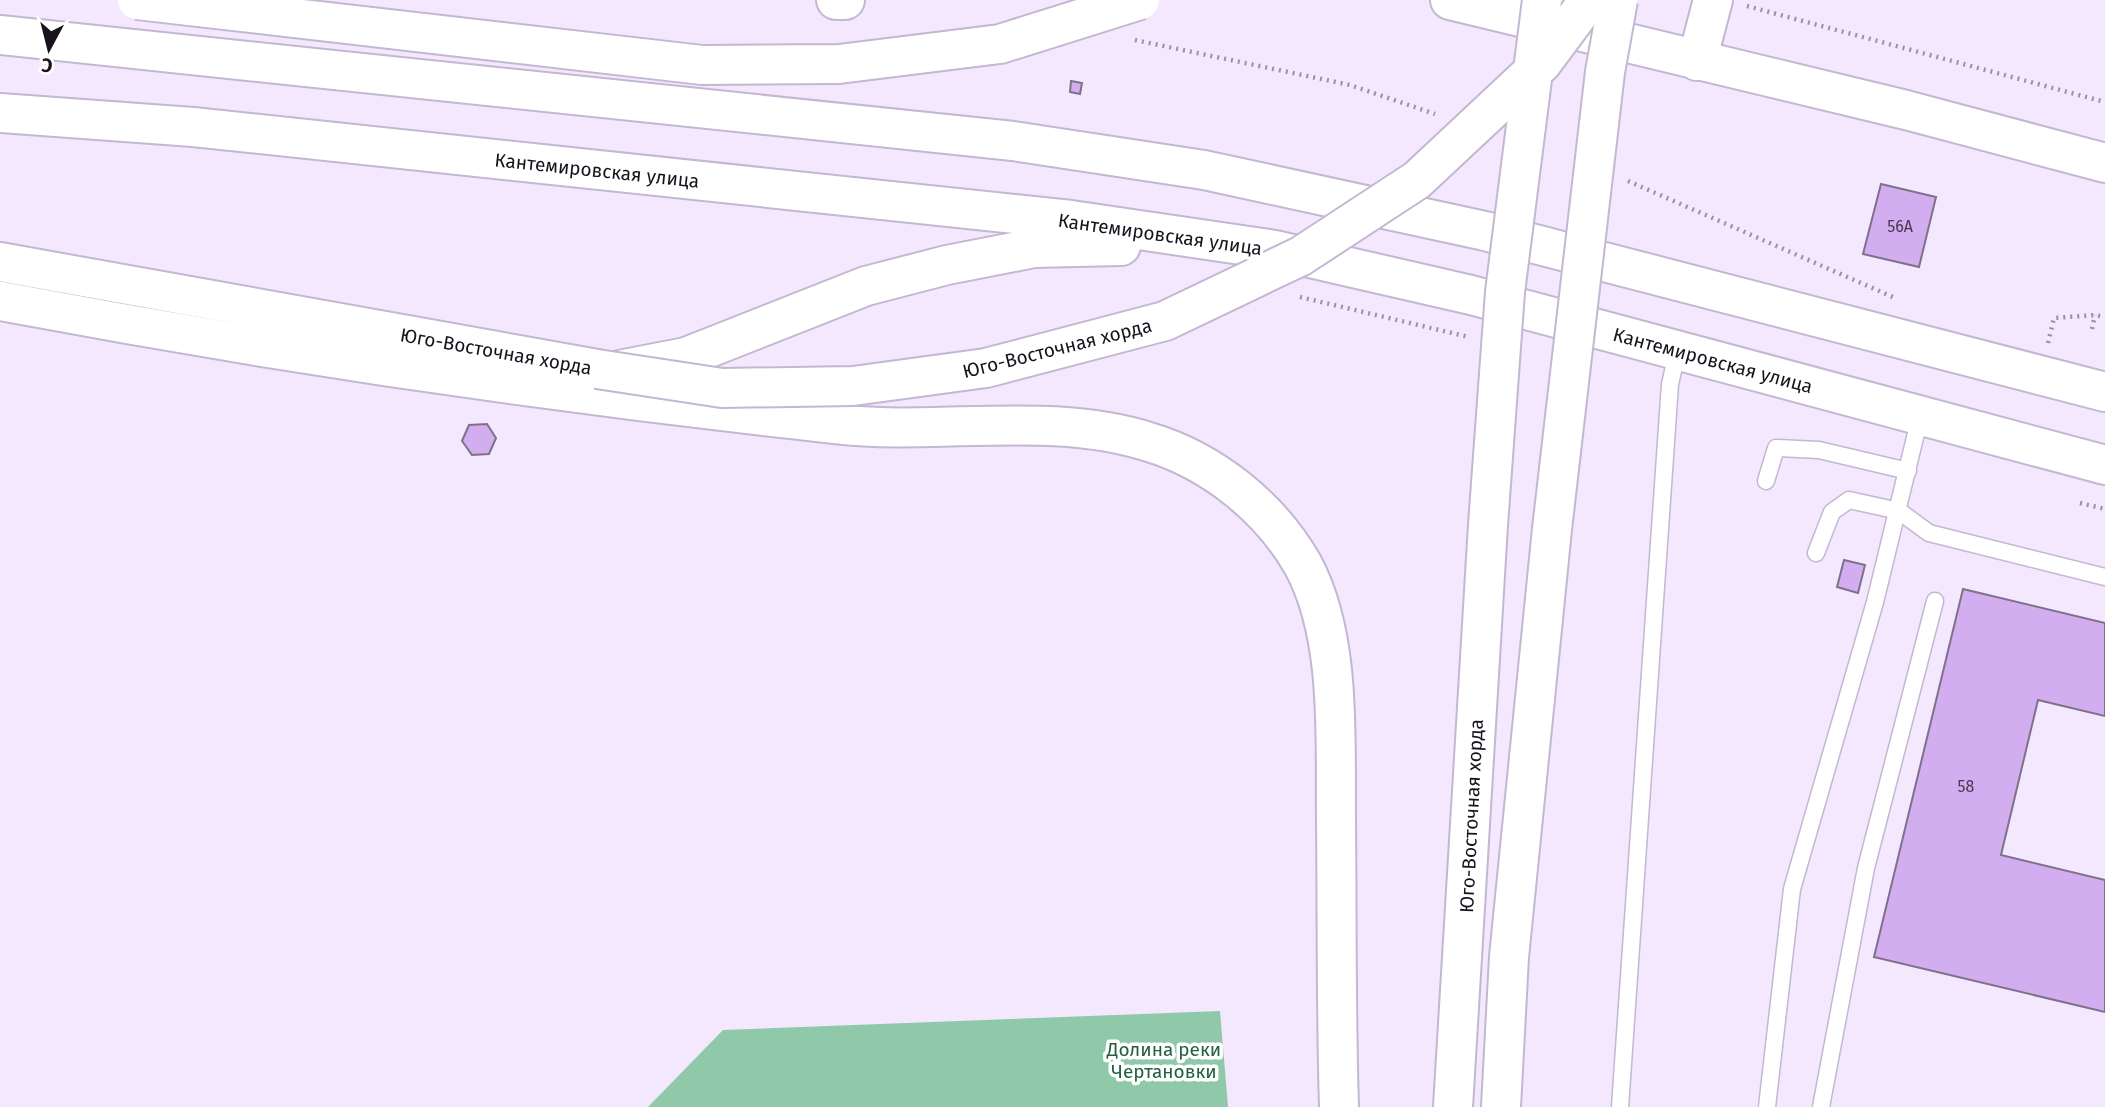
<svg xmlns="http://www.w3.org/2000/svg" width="2105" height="1107" font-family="'Fira Sans',sans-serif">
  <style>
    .green { fill: #90c9a9 }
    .building { fill: #d2aef1; stroke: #7e7189; stroke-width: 2 }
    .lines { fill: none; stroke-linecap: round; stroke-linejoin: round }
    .service-casing { stroke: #c4b7d1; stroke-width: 19 }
    .tertiary-casing { stroke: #c4b7d1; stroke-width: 42 }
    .secondary-casing { stroke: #c4b7d1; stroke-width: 42 }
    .primary-casing { stroke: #c4b7d1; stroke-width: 42 }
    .path { stroke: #9a92a2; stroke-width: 4.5; stroke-dasharray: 2 5; stroke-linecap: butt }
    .service { stroke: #fff; stroke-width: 16 }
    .tertiary { stroke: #fff; stroke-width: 38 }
    .secondary { stroke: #fff; stroke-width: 38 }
    .primary { stroke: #fff; stroke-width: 38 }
    .secondary-bridge-casing { stroke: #c4b7d1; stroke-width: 42; stroke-linecap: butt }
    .primary-bridge-casing { stroke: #c4b7d1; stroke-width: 42; stroke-linecap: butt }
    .secondary-bridge { stroke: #fff; stroke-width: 38 }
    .primary-bridge { stroke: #fff; stroke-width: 38 }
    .labels { text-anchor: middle; stroke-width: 7; stroke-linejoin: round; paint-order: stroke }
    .number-label { font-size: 16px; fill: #463950 }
    .street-label { font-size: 19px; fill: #17121b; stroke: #fff }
    .park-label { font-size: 19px; fill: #245f42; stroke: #fff }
  </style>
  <rect width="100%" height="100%" fill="#f3e8fe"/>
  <path class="green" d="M1220,1011L1228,1107H648L723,1030Z"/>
  <g class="building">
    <path d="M1071,81L1082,83L1080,94L1070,92Z"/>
    <path d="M1881,184L1936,197L1919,267L1863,254Z"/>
    <path d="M487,424L496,438L489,454L472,455L462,441L469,425Z"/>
    <path d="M1844,560L1865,565L1858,593L1837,587Z"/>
    <path d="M1963,589L2105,623V716L2038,700L2001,855L2105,880V1012L1874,957Z"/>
  </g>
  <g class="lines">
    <g class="service-casing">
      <g id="service">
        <path d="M1766,481L1776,448L1819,450L1908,471"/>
        <path d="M1816,553L1832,512L1849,500L1899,511L1929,533L2105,577"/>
        <path d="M1620,1107L1670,384L1678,350"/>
        <path d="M1767,1107L1792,889L1875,602L1920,417"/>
        <path d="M1821,1107L1866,868L1935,601"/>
      </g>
    </g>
    <g class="tertiary-casing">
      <g id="tertiary">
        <path d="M1450,0L1906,110L2105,163"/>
        <path d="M1697,61L1713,0"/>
      </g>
    </g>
    <g class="secondary-casing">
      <g id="secondary">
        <path d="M0,35L1013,141L1204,170L1485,231L2105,392"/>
        <path d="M0,113L193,127L1071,220L1275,250L1471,295L2105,465"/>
        <path d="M0,301C276,353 555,394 835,424C938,436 1049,410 1149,442C1212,461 1270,507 1303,565C1342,637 1335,740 1336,819C1337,915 1336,1011 1339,1107"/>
        <path d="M619,370L686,357L866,286L947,265L1034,248L1121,246"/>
        <path d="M1453,1107L1488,525"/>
        <path d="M1501,1107L1509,957L1552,529"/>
      </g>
    </g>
    <g class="primary-casing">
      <g id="primary">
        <path d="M836,0H845"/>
        <path d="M0,262L597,369"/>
      </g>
    </g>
    <g class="path">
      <path d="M1747,6L2105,102"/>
      <path d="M1135,40L1350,85L1435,114"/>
      <path d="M1628,181L1893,297"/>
      <path d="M1300,297L1469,337"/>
      <path d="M2092,329L2095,315"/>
      <path d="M2048,343L2054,318L2095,315L2105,317"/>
      <path d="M2080,503L2105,509"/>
    </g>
    <use href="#service" class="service"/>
    <use href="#tertiary" class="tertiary"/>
    <use href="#secondary" class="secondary"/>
    <use href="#primary" class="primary"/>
    <g class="secondary-bridge-casing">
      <g id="secondary-bridge">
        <path d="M137,0L702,65L839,64L1000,44L1140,0"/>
        <path d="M1488,525L1505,292L1542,0"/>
        <path d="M1552,529L1605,72L1618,0"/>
      </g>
    </g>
    <g class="primary-bridge-casing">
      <path id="primary-bridge" d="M597,369L722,388L853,386L986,368L1165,321L1301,256L1417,180L1542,63L1589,0"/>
    </g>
    <use href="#secondary-bridge" class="secondary-bridge"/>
    <use href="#primary-bridge" class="primary-bridge"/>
  </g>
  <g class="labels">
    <g class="number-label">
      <text x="1900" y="232">56А</text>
      <text x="1966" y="792">58</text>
    </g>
    <g class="street-label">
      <text transform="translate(597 170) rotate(6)" y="7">Кантемировская улица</text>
      <text transform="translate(1160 234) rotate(8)" y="7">Кантемировская улица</text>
      <text transform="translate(1057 348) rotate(-14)" y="7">Юго-Восточная хорда</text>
      <text transform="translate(496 351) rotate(10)" y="7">Юго-Восточная хорда</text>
      <text transform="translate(1713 360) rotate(15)" y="7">Кантемировская улица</text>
      <text transform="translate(1471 816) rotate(-87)" y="7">Юго-Восточная хорда</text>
    </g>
    <g class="park-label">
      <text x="1164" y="1056">Долина реки<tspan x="1164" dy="22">Чертановки</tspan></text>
    </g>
  </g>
  <g transform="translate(49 49) rotate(187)" stroke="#ffffff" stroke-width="5" paint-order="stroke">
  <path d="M0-5L12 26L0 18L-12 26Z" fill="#17121b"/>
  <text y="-10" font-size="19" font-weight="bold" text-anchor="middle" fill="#17121b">С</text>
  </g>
</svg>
